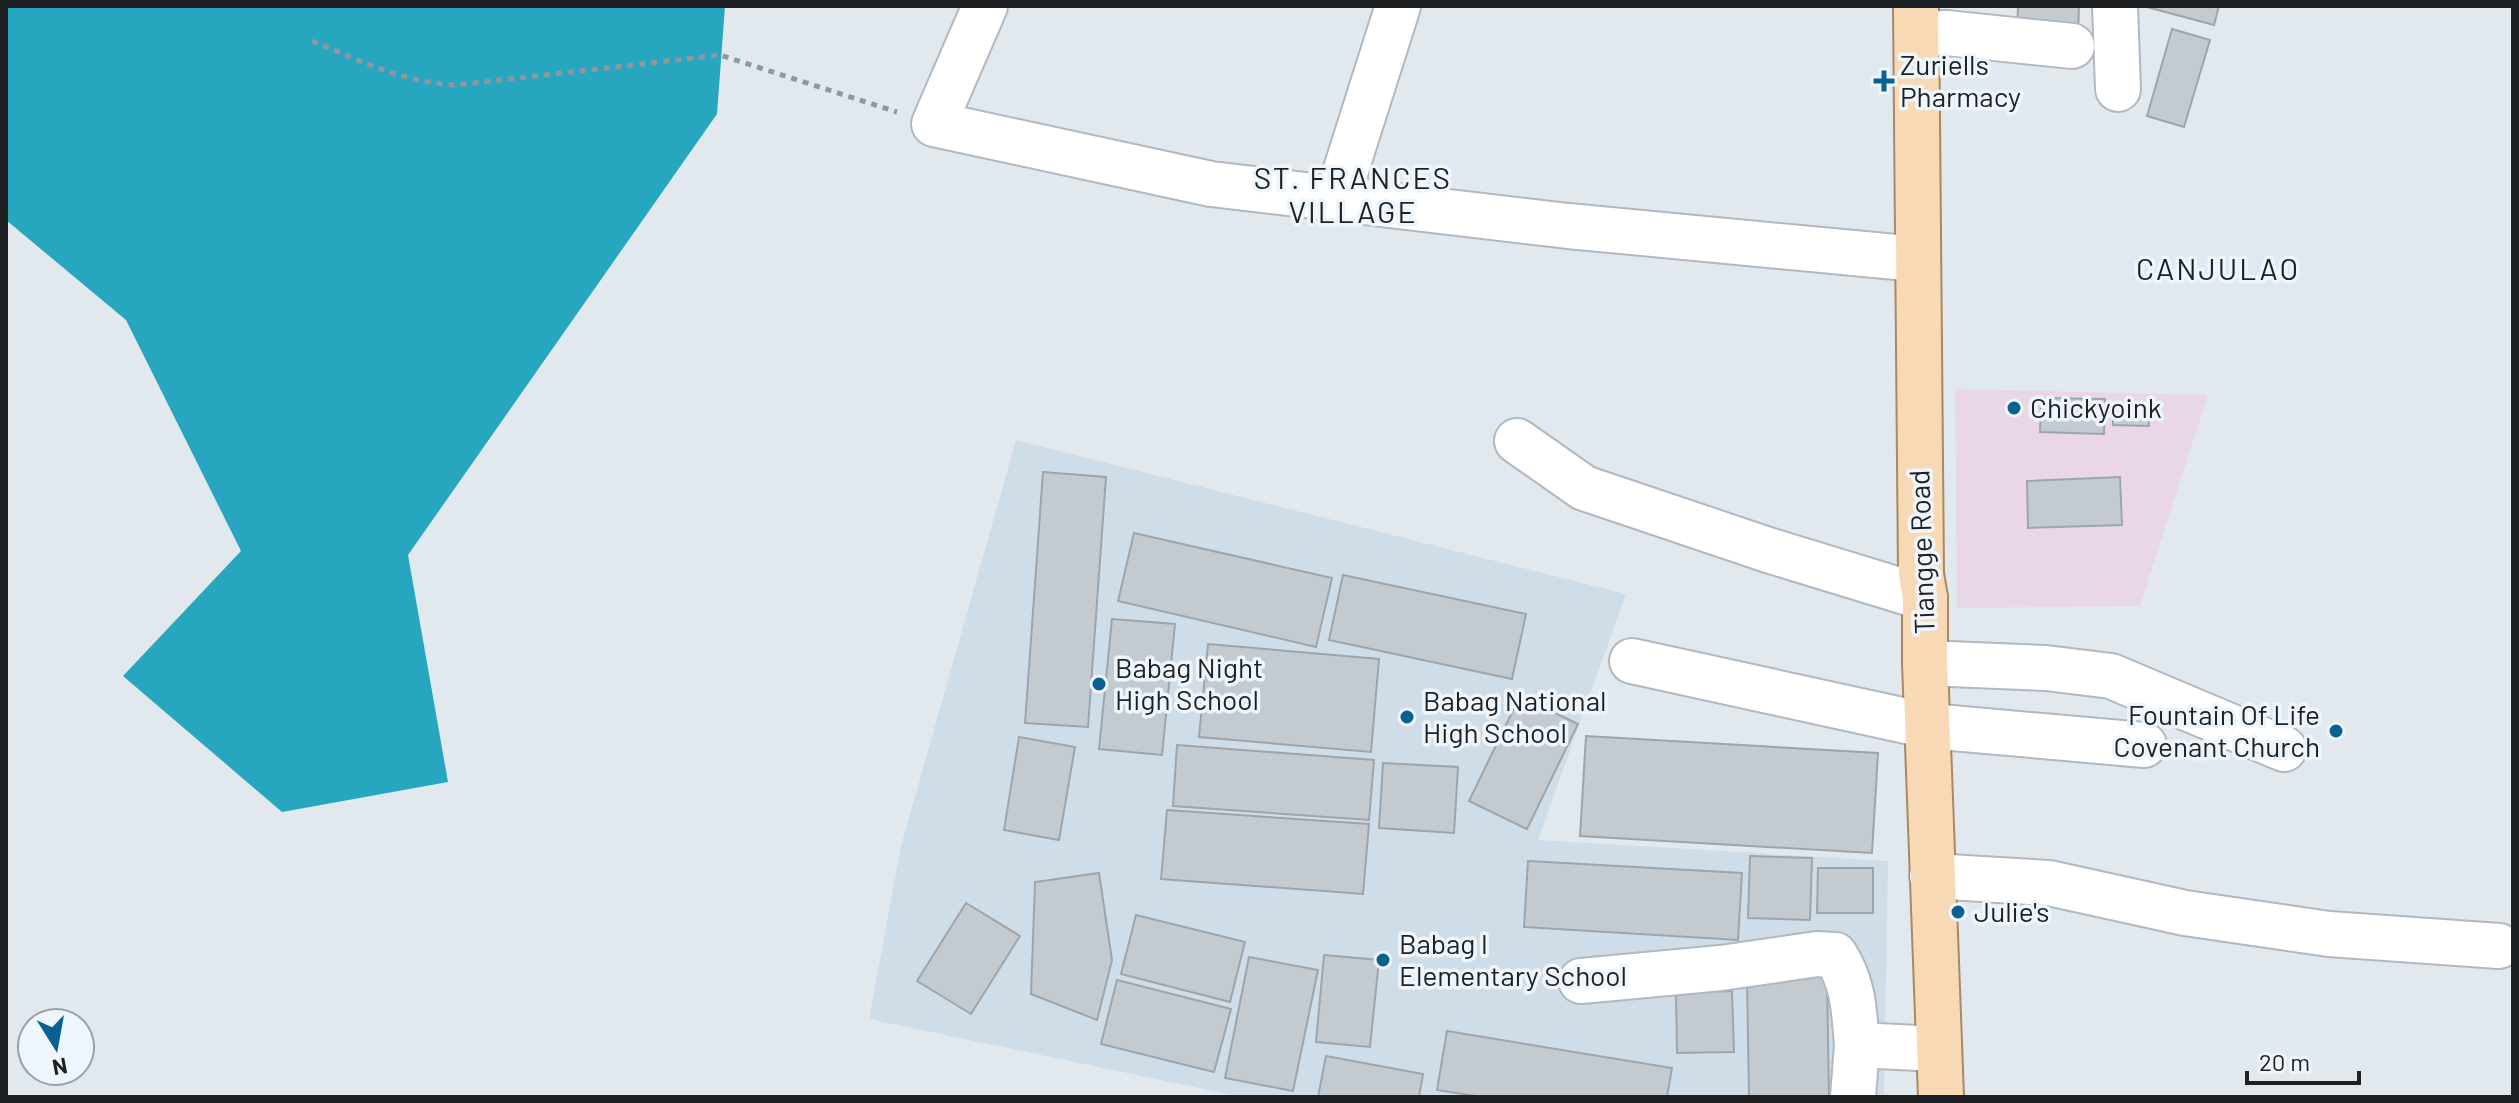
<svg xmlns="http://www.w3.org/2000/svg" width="2519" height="1103" font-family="Barlow,sans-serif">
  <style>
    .commercial { fill: #e9d7e8 }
    .built { fill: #cfdde9 }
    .water { fill: #27a6bf }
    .building { fill: #c3cbd1; stroke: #9da5ab; stroke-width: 2 }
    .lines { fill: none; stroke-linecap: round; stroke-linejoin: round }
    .minor-casing { stroke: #b1b8bf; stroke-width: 48 }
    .major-casing { stroke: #a98863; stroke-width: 48 }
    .path { stroke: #91979c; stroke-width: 5; stroke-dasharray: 6 6; stroke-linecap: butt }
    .minor { stroke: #fff; stroke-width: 44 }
    .major { stroke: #f8d9b6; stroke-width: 44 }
    .poi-dot { fill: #096192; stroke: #eef6fc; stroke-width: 3 }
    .labels { text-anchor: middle; stroke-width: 7; stroke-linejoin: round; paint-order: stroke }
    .poi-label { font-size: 28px; fill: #1e2124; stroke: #eef6fc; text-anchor: start }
    .street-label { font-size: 28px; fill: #1e2124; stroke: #eef6fc }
    .neighbourhood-label { font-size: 30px; letter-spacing: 2px; fill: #1e2124; stroke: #eef6fc }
  </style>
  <rect width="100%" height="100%" fill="#e1e9ef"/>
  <path class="commercial" d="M1955,389L2208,395L2140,606L1957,608Z"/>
  <path class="built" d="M1016,440L1626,594L1538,840L1888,861L1884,1097H1242L869,1019L901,846Z"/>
  <path class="water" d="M6,6H725L717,114L408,555L448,782L282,812L123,676L241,551L126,320L6,220Z"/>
  <g class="building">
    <path d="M2018,6H2079L2078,36L2017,33Z"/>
    <path d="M2143,6H2219L2214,25Z"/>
    <path d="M2172,29L2210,40L2184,127L2147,116Z"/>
    <path d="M2041,398L2105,399L2104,434L2040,432Z"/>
    <path d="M2113,405H2149V426L2113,425Z"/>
    <path d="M1043,472L1106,477L1088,727L1025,723Z"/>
    <path d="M2120,477L2122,525L2028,528L2027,481Z"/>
    <path d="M1134,533L1332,578L1316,647L1118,601Z"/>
    <path d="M1343,575L1526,614L1512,679L1329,640Z"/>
    <path d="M1112,619L1175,624L1162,755L1099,749Z"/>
    <path d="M1208,644L1379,659L1371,752L1199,737Z"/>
    <path d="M1520,696L1578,724L1527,829L1469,801Z"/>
    <path d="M1586,736L1878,753L1872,853L1580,836Z"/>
    <path d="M1019,737L1075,747L1059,840L1004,830Z"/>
    <path d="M1177,745L1374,760L1369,820L1173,806Z"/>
    <path d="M1383,763L1458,767L1454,833L1379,828Z"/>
    <path d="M1167,810L1369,824L1363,894L1161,879Z"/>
    <path d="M1750,856L1812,858L1810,920L1748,918Z"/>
    <path d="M1528,861L1742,873L1738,940L1524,927Z"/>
    <path d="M1818,868H1873V913H1817Z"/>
    <path d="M1099,873L1112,960L1097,1020L1031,994L1035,882Z"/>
    <path d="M966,903L1020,936L971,1014L917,981Z"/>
    <path d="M1136,915L1245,942L1230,1002L1121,974Z"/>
    <path d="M1324,955L1379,960L1370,1047L1316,1042Z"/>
    <path d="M1249,957L1318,970L1293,1091L1225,1078Z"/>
    <path d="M1827,976L1829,1097H1749L1747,978Z"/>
    <path d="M1117,980L1231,1009L1214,1072L1101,1044Z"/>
    <path d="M1732,991L1734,1052L1677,1053L1676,992Z"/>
    <path d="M1447,1031L1672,1068L1667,1097H1482L1437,1090Z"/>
    <path d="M1326,1056L1423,1074L1419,1097H1318Z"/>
  </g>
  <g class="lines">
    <g class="minor-casing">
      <g id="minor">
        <path d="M985,6L934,124L1211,184L1568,226L1917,259"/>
        <path d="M2115,6L2118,89"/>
        <path d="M1918,34L1947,33L2072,46"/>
        <path d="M1337,198L1398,6"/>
        <path d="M1517,441L1584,488L1768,550L1925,598"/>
        <path d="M1632,661L1929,726L2144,745"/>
        <path d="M1925,663L2046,668L2111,676L2284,749"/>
        <path d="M1932,876L2049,883L2185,913L2329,934L2499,946"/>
        <path d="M1581,981L1721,968L1817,954L1835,955C1854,984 1854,1011 1857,1045L1939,1049"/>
        <path d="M1853,1097L1857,1045"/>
      </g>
    </g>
    <g class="major-casing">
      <path id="major" d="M1916,6L1921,574L1925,598V663L1941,1097"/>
    </g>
    <path class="path" d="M312,41C361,61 404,83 457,85L720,55L897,112"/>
    <use href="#minor" class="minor"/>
    <use href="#major" class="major"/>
  </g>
  <g class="poi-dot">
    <path d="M1880 69h8v8h8v8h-8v8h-8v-8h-8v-8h8z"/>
    <circle cx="2014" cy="408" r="8"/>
    <circle cx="1099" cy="684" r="8"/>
    <circle cx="1407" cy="717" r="8"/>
    <circle cx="2336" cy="731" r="8"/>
    <circle cx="1958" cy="912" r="8"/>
    <circle cx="1383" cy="960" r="8"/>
  </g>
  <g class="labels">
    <g class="poi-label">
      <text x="1900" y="75">Zuriells<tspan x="1900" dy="32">Pharmacy</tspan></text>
      <text x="2030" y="418">Chickyoink</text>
      <text x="1115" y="678">Babag Night<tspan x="1115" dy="32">High School</tspan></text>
      <text x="1423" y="711">Babag National<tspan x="1423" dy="32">High School</tspan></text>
      <text x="2320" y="725" text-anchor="end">Fountain Of Life<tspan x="2320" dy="32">Covenant Church</tspan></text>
      <text x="1974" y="922">Julie's</text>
      <text x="1399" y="954">Babag I<tspan x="1399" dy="32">Elementary School</tspan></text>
    </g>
    <g class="street-label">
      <text transform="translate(1922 552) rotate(-92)" y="10">Tiangge Road</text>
    </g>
    <g class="neighbourhood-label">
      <text x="1353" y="189">ST. FRANCES<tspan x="1353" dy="34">VILLAGE</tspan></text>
      <text x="2218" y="280">CANJULAO</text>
    </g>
  </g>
  <rect width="2519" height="1103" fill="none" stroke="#1e2124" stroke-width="16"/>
  <g transform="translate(56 1047) rotate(169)"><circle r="38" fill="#eef6fc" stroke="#9ba1a6" stroke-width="2"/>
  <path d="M0-6L14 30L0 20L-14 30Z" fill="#096192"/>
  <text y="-12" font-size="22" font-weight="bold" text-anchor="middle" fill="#1e2124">N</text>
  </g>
  <path d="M2247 1071v12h112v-12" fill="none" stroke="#1e2124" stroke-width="4"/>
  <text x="2259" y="1071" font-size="24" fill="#1e2124" stroke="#eef6fc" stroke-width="6" paint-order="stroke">20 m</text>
</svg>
